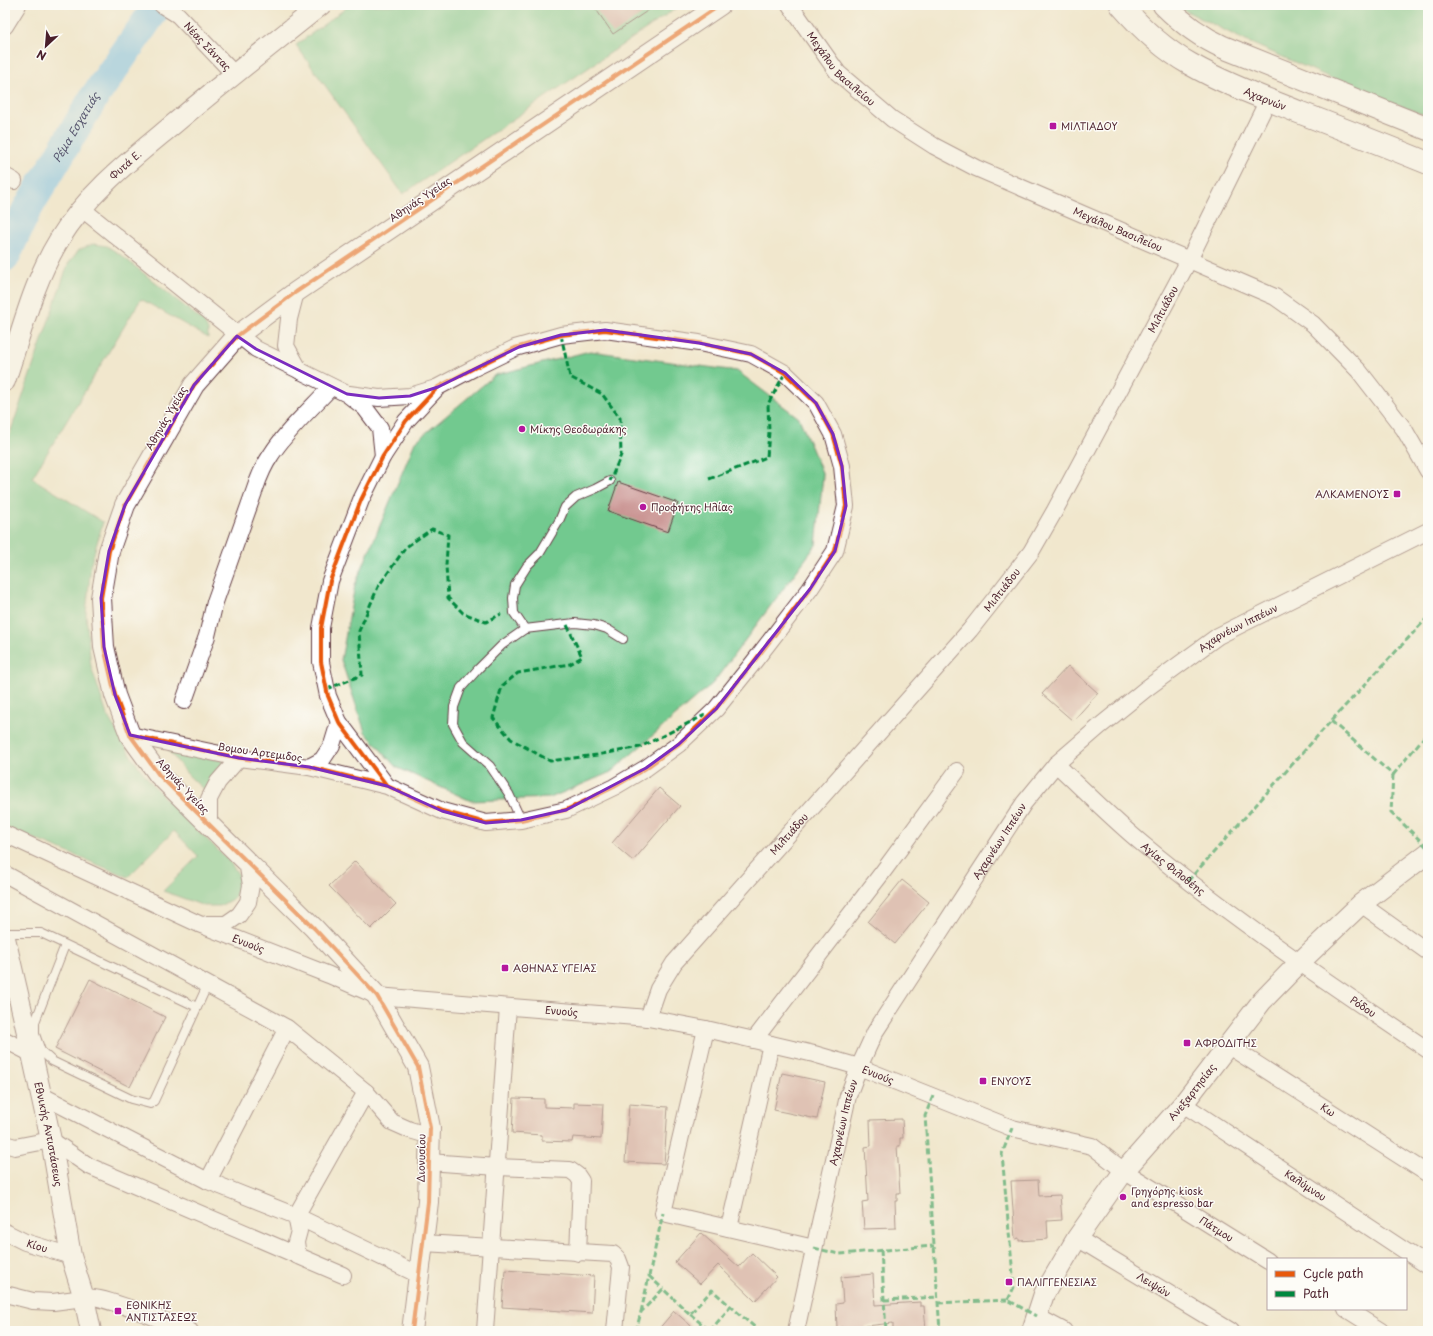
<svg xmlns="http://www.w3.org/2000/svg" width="1433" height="1336" font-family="'Playpen Sans',sans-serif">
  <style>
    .green { fill: #72c98f; stroke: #5e745d }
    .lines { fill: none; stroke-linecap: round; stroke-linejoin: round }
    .river { stroke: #76c1ef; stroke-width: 30 }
    .building { fill: #cb9694 }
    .service-casing { stroke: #633d43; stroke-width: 10 }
    .minor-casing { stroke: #633d43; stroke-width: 18 }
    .tertiary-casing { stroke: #633d43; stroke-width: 22 }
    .secondary-casing { stroke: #633d43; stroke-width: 24 }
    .service { stroke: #fff; stroke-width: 8 }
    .minor { stroke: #fff; stroke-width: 16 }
    .tertiary { stroke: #fff; stroke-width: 20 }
    .secondary { stroke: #fff; stroke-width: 22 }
    .quiet { stroke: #00873e; stroke-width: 3; stroke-dasharray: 6 3; stroke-linecap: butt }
    .cycleway-casing { stroke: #fdfcf7; stroke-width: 6 }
    .cycleway { stroke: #e8590c; stroke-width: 4 }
    .marked { fill: none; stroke: #7b2cbf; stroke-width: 3; stroke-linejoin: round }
    .poi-dot { fill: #b5179e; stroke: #fdfcf7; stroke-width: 1.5 }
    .labels { text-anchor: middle; stroke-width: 3; stroke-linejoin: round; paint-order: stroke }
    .street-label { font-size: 10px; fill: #4a1f2b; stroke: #fdfcf7 }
    .poi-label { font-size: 10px; fill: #4a1f2b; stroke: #fdfcf7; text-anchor: start }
    .water-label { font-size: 11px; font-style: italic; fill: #595870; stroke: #fdfcf7 }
  </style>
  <rect width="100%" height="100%" fill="#fdfcf7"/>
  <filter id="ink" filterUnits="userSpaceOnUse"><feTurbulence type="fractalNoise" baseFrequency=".025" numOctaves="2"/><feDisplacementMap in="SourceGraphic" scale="8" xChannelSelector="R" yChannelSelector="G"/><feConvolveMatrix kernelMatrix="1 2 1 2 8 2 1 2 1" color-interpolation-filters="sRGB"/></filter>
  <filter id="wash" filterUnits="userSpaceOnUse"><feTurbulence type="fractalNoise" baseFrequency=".012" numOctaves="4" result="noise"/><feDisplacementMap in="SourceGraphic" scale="16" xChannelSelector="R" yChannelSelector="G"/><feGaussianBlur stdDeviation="0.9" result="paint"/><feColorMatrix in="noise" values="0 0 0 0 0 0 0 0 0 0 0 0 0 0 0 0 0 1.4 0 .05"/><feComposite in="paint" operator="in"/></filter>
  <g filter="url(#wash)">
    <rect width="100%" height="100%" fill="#f1e7cd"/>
    <g class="green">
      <path d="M350,5H681L403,194L296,45Z"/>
      <path d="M1178,5H1428V116L1349,86L1246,41L1182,9Z"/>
      <path d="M93,244L107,246L121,255L204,322L208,330V338L141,299L32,478L103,522L91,564L86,614L91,666L107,715L133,759L156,789L229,861L239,875V887L234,898L220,906H204L163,891L198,856L174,831L128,877L5,827V448L68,264L79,250Z"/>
      <path d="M590,351L737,371L799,418L823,475L816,545L713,683L611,772L550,798L471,801L396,767L365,732L341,660L355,585L415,442L495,375Z"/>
      <path d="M168,750L225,761L216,771L205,791L188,775Z"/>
    </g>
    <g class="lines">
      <path class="river" id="s1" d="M5,257L26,211L93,99L158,5"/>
    </g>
    <g id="blocks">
      <g class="building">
        <path d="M593,5H656L613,34Z"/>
        <path d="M618,482L678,503L668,532L608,511Z"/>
        <path d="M1068,666L1098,693L1073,721L1042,694Z"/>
        <path d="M659,788L680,806L633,861L612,843Z"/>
        <path d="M355,861L396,904L371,929L329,886Z"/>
        <path d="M902,880L929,902L895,944L868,922Z"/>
        <path d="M90,979L165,1017L130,1087L55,1049Z"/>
        <path d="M782,1073L825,1082L817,1119L774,1110Z"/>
        <path d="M514,1098L544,1099V1107L574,1108V1103L603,1104L601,1139L573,1137L572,1142L542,1141V1135L512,1133Z"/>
        <path d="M629,1104L668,1107L664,1164L625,1162Z"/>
        <path d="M902,1119L903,1138H900V1146H897L900,1193H897V1201H895L896,1228L864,1229L862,1202L868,1201L865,1147L871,1146L870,1120Z"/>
        <path d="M1038,1180L1039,1196L1060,1195L1062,1220L1047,1221L1048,1239L1019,1241V1238L1015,1239L1011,1181Z"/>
        <path d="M701,1233L739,1267L752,1253L777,1277L755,1301L718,1265L700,1284L675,1262Z"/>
        <path d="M505,1270L594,1276L592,1313L502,1307Z"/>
        <path d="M873,1274L875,1305L920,1302V1306H924L926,1331H893V1323L866,1326V1331H842V1327L837,1328L836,1304L843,1303L841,1277Z"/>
        <path d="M674,1311L697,1331H657Z"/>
      </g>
    </g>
  </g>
  <g filter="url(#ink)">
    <use href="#blocks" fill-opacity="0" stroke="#633d43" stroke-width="1"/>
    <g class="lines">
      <g class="service-casing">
        <g id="service">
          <path d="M525,629L514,613L513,598L515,585L527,566L540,553L559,521L565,507L576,497L595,489L610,481"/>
          <path d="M521,820L509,794L490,766L463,742L453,724L454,707L461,688L479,668L502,645L525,629L575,623L594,625L607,629L623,639"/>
          <path d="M5,933H41L197,1007"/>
          <path d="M65,945L35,1022V1034L41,1051L52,1061L131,1099L150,1104L154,1101L207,986"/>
        </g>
      </g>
      <g class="minor-casing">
        <g id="minor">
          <path id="s2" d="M162,5L178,15L234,74"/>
          <path id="s3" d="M790,5L838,73L892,119L934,146L976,168L1275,297L1313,324L1359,371L1404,429L1428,471"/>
          <path d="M5,26L18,5"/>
          <path d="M5,176L14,181"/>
          <path d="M81,208L256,349L347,394L365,408L380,428L383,456"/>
          <path d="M296,292L289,319L286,346L300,371"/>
          <path d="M349,394L379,398L410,396L436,388"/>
          <path d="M184,701L207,636L215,602L255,489C259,477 264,465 271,455C287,430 311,409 331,387"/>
          <path d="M130,735L239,758L309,767L387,786L442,811L486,823L521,820L566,810L614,787L646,768L679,744L716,709L753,663L810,589L835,551L846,506L842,466L833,434L816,403L785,373L751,354L699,343L605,330L561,335L515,348L474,368L438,387L406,421L383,456L361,500L330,581L321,628V662L328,696L339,722L387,786"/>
          <path id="s4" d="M1056,764C1085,791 1114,821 1145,846C1235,920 1331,985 1428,1050"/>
          <path d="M309,767L322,760L332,745L339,722"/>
          <path d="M209,825V799L218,782L239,758"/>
          <path id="s5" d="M5,834L199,924L329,975L377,996L648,1018L706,1029L814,1054L859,1067L1012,1128L1092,1146L1124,1171L1268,1261"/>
          <path d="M5,874L287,1028L366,1092L392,1122L410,1130L430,1136"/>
          <path d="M1361,904L1428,952"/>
          <path d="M207,924H226L239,915L248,902L251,885L247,862"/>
          <path id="s6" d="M648,1018L658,989L674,963L970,630L1000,592L1031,552L1054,512L1189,260L1268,100"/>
          <path d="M706,1029L663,1213L814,1248"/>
          <path d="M5,1040L32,1054"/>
          <path d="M754,1040L882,873L957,771"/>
          <path id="s7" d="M1227,1045L1428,1174"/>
          <path d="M41,1095L208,1181L296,1216L419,1275"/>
          <path id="s8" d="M1183,1104L1428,1266"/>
          <path d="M5,1144L15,1147L51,1140L89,1166L343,1275"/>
          <path d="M429,1162L497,1167L570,1170L577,1175L581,1181L578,1253"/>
          <path d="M208,1181L287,1028"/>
          <path d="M729,1228L771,1044"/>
          <path id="s9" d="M5,1232L25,1242L71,1256"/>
          <path id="s10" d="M1077,1238L1231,1331"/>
          <path d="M423,1243L613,1254L618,1259L621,1267L615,1331"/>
          <path d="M298,1256L296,1242L299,1231L296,1216L366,1092"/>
          <path d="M5,1294L33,1301L53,1302L84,1298C95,1292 174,1325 190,1331"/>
          <path d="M1346,1309L1381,1331"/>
          <path d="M1036,1316L1064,1331"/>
          <path d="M485,1331L508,1007"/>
          <path id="s11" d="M796,1331L848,1096L859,1067L875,1032L1024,803L1056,764L1100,726L1147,688L1218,636L1428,531"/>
        </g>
      </g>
      <g class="tertiary-casing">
        <g id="tertiary">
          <path id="s12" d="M5,381C21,334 33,282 59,240C88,192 133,158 175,123C223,83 272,44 321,5"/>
          <path id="s13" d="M5,938L32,1054L51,1140L71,1256L84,1298L91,1331"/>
          <path d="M412,1331L428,1202L429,1162L430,1128L418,1067L377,996L314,928L159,775L130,735L115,695L104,647L101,598L109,551L125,505L194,385L237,336L296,292L720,5"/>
          <path id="s14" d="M1032,1331L1044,1294L1077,1238L1124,1171L1183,1104L1262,1001L1299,963L1361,904L1428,853"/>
        </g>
      </g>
      <g class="secondary-casing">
        <g id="secondary">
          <path id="s15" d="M1121,5C1141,28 1163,49 1190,64C1225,84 1264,98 1301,113C1343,129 1386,146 1428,163"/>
          <path d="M1164,5C1182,23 1201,37 1223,47L1428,129"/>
        </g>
      </g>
      <use href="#service" class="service"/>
      <use href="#minor" class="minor"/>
      <use href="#tertiary" class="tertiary"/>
      <use href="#secondary" class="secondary"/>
      <g class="quiet">
        <path d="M561,335L570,377L602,394L620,418L621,455L610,481"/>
        <path d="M709,479L767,457L769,432L768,404L785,373"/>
        <path d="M567,625L582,657L570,664L518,673L502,686L493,718L511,739L550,761L597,755L640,747L705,715"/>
        <path d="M327,689L362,675L359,631L378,587L406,547L432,529L448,535L446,565L448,598L463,613L486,622L501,614"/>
        <path d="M1331,721L1393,775"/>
        <path d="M1393,775L1391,812L1428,848"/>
        <path d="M1393,775L1428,732"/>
        <path d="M1188,881L1331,721L1428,617"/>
        <path d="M933,1096L925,1116L940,1331"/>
        <path d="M814,1248L839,1254L934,1246"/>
        <path d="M881,1250L886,1331"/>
        <path d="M649,1276L663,1289"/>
        <path d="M884,1300L938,1297"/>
        <path d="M1008,1300L1014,1287L1002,1154L1012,1128"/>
        <path d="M938,1303L1008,1300L1036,1316"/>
        <path d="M641,1312L663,1213"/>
        <path d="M690,1314L710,1331"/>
        <path d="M636,1331L641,1312L663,1289L690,1314L712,1290L759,1331"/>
        <path d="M710,1331L731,1306"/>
      </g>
      <g class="cycleway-casing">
        <g id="cycleway">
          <path d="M130,735L239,758L309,767L387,786L442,811L486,823L521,820L566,810L614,787L646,768L679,744L716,709L753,663L810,589L835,551L846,506L842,466L833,434L816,403L785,373L751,354L699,343L605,330L561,335L515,348L474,368L438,387L406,421L383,456L361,500L330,581L321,628V662L328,696L339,722L387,786"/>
          <path d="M412,1331L428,1202L429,1162L430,1128L418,1067L377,996L314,928L159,775L130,735L115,695L104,647L101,598L109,551L125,505L194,385L237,336L296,292L720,5"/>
        </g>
      </g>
      <use href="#cycleway" class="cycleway"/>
    </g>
  </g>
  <path d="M0 0H1433V1336H0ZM605,330L699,343L751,354L785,373L816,403L833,434L842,466L846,506L835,551L810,589L716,709L679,744L646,768L566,810L521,820L486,823L442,811L387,786L309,767L239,758L130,735L115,695L104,647L101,598L109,551L125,505L194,385L237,336L256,349L347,394L379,398L410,396L438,387L519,347L561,335Z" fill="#f1e7cd" fill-opacity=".55" fill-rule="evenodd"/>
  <path class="marked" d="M605,330L699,343L751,354L785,373L816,403L833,434L842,466L846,506L835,551L810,589L716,709L679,744L646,768L566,810L521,820L486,823L442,811L387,786L309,767L239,758L130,735L115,695L104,647L101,598L109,551L125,505L194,385L237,336L256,349L347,394L379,398L410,396L438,387L519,347L561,335Z"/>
  <g class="poi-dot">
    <rect x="1049" y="122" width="8" height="8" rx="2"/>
    <circle cx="522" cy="429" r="4"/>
    <rect x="1393" y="490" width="8" height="8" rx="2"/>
    <circle cx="643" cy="507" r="4"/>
    <rect x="501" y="964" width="8" height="8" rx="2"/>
    <rect x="1183" y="1039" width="8" height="8" rx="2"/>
    <rect x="979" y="1077" width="8" height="8" rx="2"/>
    <circle cx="1123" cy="1197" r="4"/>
    <rect x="1005" y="1278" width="8" height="8" rx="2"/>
    <rect x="114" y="1307" width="8" height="8" rx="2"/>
  </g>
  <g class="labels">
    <g class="street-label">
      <text dy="4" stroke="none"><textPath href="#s2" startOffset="62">Νέας Σάντας</textPath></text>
      <text dy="4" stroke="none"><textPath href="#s3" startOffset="82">Μεγάλου Βασιλείου</textPath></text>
      <text dy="4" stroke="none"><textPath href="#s15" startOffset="174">Αχαρνών</textPath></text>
      <text dy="4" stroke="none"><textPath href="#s12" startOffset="252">Φυτά Ε.</textPath></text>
      <text transform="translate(420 199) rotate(-34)" y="4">Αθηνάς Υγείας</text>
      <text dy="4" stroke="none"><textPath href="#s3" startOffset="406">Μεγάλου Βασιλείου</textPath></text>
      <text dy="4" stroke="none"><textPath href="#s6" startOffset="882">Μιλτιάδου</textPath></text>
      <text transform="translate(166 418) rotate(-60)" y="4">Αθηνάς Υγείας</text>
      <text dy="4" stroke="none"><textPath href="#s6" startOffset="558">Μιλτιάδου</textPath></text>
      <text dy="4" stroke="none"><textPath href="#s11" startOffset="862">Αχαρνέων Ιππέων</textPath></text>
      <text transform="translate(260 752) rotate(8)" y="4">Βομου Αρτεμιδος</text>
      <text transform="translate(183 786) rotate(47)" y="4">Αθηνάς Υγείας</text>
      <text dy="4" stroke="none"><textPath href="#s6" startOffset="234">Μιλτιάδου</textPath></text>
      <text dy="4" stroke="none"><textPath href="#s11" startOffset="538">Αχαρνέων Ιππέων</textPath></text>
      <text dy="4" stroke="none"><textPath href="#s4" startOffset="157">Αγίας Φιλοθέης</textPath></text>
      <text dy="4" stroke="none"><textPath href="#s5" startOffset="267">Ενυούς</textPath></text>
      <text dy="4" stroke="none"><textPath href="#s4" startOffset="392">Ρόδου</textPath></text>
      <text dy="4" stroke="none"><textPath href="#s5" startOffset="591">Ενυούς</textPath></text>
      <text dy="4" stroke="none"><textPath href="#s5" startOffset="915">Ενυούς</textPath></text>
      <text dy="4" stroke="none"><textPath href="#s14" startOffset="290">Ανεξαρτησίας</textPath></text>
      <text dy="4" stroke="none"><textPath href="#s7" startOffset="120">Κω</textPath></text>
      <text dy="4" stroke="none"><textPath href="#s11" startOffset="214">Αχαρνέων Ιππέων</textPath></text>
      <text dy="4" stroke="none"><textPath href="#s13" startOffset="201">Εθνικής Αντιστάσεως</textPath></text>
      <text transform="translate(421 1158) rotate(-89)" y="4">Διονυσίου</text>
      <text dy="4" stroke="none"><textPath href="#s8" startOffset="147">Καλύμνου</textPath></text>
      <text dy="4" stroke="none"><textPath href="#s5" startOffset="1291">Πάτμου</textPath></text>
      <text dy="4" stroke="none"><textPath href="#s9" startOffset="35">Κίου</textPath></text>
      <text dy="4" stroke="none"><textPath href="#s10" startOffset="90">Λειψών</textPath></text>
    </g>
    <g class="poi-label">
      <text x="1061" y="130">ΜΙΛΤΙΑΔΟΥ</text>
      <text x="530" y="433">Μίκης Θεοδωράκης</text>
      <text x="1389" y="498" text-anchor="end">ΑΛΚΑΜΕΝΟΥΣ</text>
      <text x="651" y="511">Προφήτης Ηλίας</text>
      <text x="513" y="972">ΑΘΗΝΑΣ ΥΓΕΙΑΣ</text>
      <text x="1195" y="1047">ΑΦΡΟΔΙΤΗΣ</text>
      <text x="991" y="1085">ΕΝΥΟΥΣ</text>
      <text x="1131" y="1195">Γρηγόρης kiosk<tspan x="1131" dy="12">and espresso bar</tspan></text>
      <text x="1017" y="1286">ΠΑΛΙΓΓΕΝΕΣΙΑΣ</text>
      <text x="126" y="1309">ΕΘΝΙΚΗΣ<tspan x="126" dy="12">ΑΝΤΙΣΤΑΣΕΩΣ</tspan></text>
    </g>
    <g class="water-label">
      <text dy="4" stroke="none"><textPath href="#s1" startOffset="148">Ρέμα Εσχατιάς</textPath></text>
    </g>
  </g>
  <rect width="1433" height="1336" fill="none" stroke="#fdfcf7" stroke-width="20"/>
  <rect x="1267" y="1258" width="140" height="52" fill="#fdfcf7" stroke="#b5a4a5"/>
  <rect x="1275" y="1271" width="20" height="6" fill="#e8590c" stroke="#b5a4a5"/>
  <text x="1303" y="1278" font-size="12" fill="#4a1f2b">Cycle path</text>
  <rect x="1275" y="1291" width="20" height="6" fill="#00873e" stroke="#b5a4a5"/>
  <text x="1303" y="1298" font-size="12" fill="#4a1f2b">Path</text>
  <g transform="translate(46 46) rotate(206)" stroke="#fdfcf7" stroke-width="3" paint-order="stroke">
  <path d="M0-3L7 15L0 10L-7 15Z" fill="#4a1f2b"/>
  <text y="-6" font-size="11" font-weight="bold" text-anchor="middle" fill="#4a1f2b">N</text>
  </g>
</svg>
